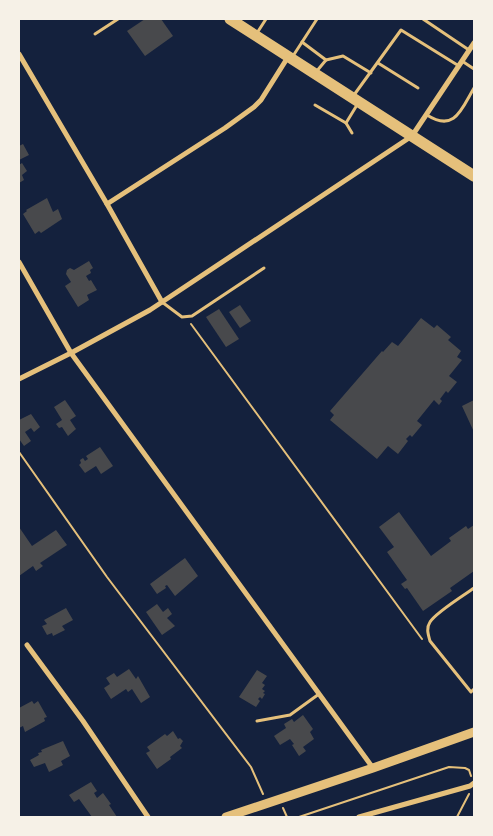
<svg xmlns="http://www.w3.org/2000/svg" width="493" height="836" font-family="'Source Sans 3',sans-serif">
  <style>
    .building { fill: #48494c }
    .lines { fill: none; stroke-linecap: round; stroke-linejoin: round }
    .path { stroke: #e5c07b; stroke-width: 2 }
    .service { stroke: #e5c07b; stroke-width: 3 }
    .minor { stroke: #e5c07b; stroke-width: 5 }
    .tertiary { stroke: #e5c07b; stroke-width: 9 }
    .trunk { stroke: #e5c07b; stroke-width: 11 }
  </style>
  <rect width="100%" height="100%" fill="#14213d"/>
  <g class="building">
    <path d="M145,19H161L173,36L145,56L127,31Z"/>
    <path d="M23,144L29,155L19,160V146Z"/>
    <path d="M22,163L27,171L22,175L24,180L19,183V165Z"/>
    <path d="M47,198L53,212L58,209L62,219L41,233L39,231L35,234L23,214L27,211L26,210Z"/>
    <path d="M89,261L93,268L90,270L91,273L86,276L89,281L91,280L97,290L87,295L89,300L78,307L65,286L71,282L66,274L67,270L70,268L74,270Z"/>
    <path d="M240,305L251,321L240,328L229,312Z"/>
    <path d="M219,309L239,339L226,347L206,317Z"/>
    <path d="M421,318L434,328L437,325L451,337L448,340L461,351L457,357L462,360L449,376L457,382L448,393L446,391L440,399L442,401L439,405L434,400L417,421L422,425L412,437L410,435L406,439L408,441L398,454L388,446L377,459L330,420L334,415L330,411L382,351L383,352L392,342L398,346Z"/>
    <path d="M65,400L76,416L70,420L76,429L68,436L62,427L59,428L56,424L62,420L54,407Z"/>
    <path d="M474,400V432L462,406Z"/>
    <path d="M31,414L40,427L34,432L31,428L25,432L31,441L24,446L19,439V420Z"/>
    <path d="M100,447L113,466L101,474L96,466L85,473L79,465L81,463L80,460L83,458L85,461L88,459L86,456Z"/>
    <path d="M399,512L431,556L451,541L449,538L466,526L468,529L474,525V571L450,588L452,591L423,611L407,588L405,589L401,584L407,580L387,552L394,547L379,527Z"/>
    <path d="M19,527L32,546L56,530L67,545L40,563L43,566L36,571L33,566L19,576Z"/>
    <path d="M185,558L198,576L175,596L167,585L165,586L166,588L157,594L150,584Z"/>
    <path d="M157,604L163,612L168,608L172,614L167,618L175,626L162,635L146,612Z"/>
    <path d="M66,608L73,620L62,626L65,630L53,636L52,633L47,635L42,626L47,624L44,620Z"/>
    <path d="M129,669L136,679L138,676L150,697L141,703L132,689L128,692L126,689L111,699L104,688L110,684L106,678L114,673L117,677Z"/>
    <path d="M257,670L267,676L262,683L265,685L262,689L265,691L263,693L265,694L262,699L260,697L258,699L260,701L256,707L239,697Z"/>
    <path d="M32,701L34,704L38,701L47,717L44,718L45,721L25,732L23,726L19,728V708Z"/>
    <path d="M303,715L313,729L310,732L314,739L303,747L306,751L299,756L292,745L294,744L290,739L280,745L274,736L286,728L284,724L292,719L294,722Z"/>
    <path d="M173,731L178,739L180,738L183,741L180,746L182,748L170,757L171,759L157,769L146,753L150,751L147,747L165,734L167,736Z"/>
    <path d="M63,741L70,756L61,761L63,765L49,772L45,763L34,767L30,760L39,755L38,753L42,752L41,750Z"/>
    <path d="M91,782L97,791L94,793L97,798L103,793L111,804L109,805L117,817H92L79,799L74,802L69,795Z"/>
  </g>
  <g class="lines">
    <g class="path">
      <path d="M191,324L422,639"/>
      <path d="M19,452L107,577L251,767L263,794"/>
      <path d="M283,808L287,817"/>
      <path d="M299,817L449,767L465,768L469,770L471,776"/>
      <path d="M457,817L469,794"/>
    </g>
    <g class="service">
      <path d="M423,19L469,50"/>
      <path d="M257,33L266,19"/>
      <path d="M95,34L118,19"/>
      <path d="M302,42L326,60"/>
      <path d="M293,56L317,19"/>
      <path d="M462,61L474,69"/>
      <path d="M378,63L418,88"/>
      <path d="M316,72L326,60L343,56L371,73"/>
      <path d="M354,95L401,30L459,66"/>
      <path d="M315,105L346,123L357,105"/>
      <path d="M427,115C455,133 462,108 474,88"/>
      <path d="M346,123L352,133"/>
      <path d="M162,302L182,317L192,316L264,268"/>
      <path d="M474,588C464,595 435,613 430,622C426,628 428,634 430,641L471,692L474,689"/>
      <path d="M257,721L290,715L319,694"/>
    </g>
    <g class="minor">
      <path d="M19,54L107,204L162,302"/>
      <path d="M107,204L225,128L254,107L261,100L288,57"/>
      <path d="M19,262L71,353L373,768"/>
      <path d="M19,379L71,353L150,310L412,136L474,43"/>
      <path d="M27,645L83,721L148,817"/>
      <path d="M359,817L470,786L474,783"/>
    </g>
    <path class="tertiary" d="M226,817L373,768L474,732"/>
    <path class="trunk" d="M230,19L474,176"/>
  </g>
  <rect width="493" height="836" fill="none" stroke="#f6f1e7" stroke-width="40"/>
</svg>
